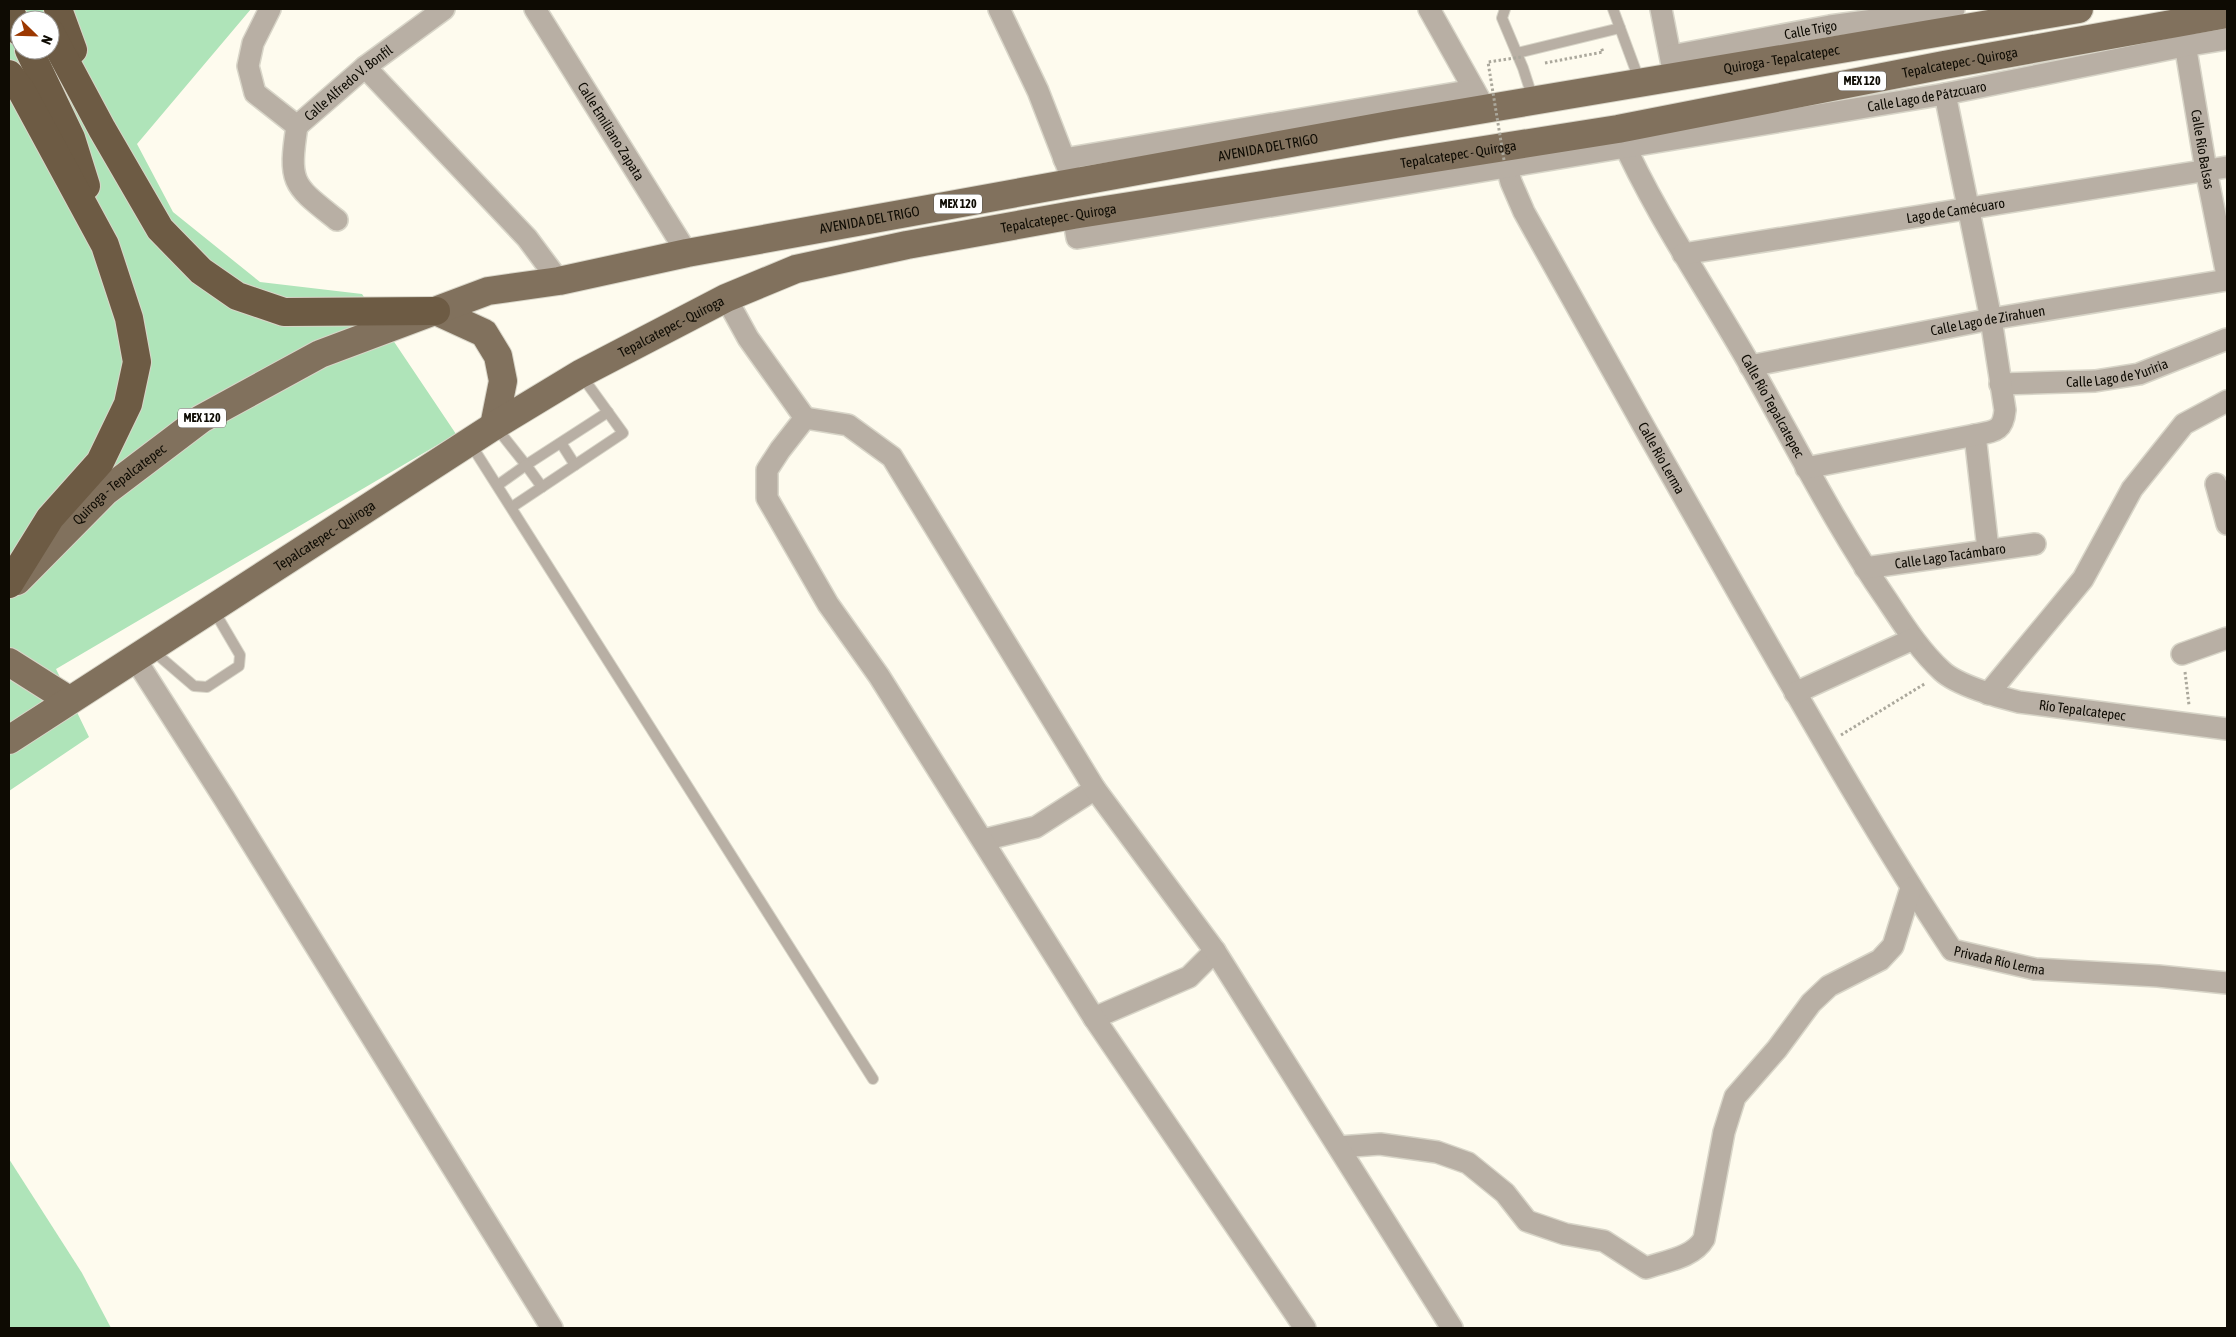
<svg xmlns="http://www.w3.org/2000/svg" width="2236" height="1337" font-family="'Asap Condensed',sans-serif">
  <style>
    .green { fill: #afe4b9; fill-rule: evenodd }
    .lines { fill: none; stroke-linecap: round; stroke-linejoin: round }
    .service-casing { stroke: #d8d5c8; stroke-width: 12 }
    .minor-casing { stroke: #d8d5c8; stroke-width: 24 }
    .primary-casing { stroke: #d8d5c8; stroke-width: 30 }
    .motorway-casing { stroke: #d8d5c8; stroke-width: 30 }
    .path { stroke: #aba89c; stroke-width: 3; stroke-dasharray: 2.5 2.5; stroke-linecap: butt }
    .service { stroke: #b8afa4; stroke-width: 10 }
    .minor { stroke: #b8afa4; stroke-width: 21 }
    .primary { stroke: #81715d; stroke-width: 28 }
    .motorway { stroke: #6d5b44; stroke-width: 28 }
    .path-bridge { stroke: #aba89c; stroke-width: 3; stroke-dasharray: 2.5 2.5; stroke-linecap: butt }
    .labels { text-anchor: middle; stroke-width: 5; stroke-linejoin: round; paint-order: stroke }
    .shield { fill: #fff; stroke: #56544f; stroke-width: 1 }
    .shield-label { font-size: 12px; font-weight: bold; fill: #0e0b03 }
    .street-label { font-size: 14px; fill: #0e0b03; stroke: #fff }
  </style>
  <rect width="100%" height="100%" fill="#fefbee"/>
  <g class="green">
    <path d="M9,9H251L137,144L173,212L260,282L362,294L456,434L56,669L89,737L9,791ZM20,20H50V50H20Z"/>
    <path d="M9,1159L82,1273L111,1328H9Z"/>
  </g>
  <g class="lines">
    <g class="service-casing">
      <g id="service">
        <path d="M1505,9L1502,18L1523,68L1533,99"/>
        <path d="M1613,9L1640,82"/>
        <path d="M1517,53L1620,28"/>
        <path d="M495,426L526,465L608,412"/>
        <path d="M470,443L873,1079"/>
        <path d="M561,443L575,465"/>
        <path d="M498,485L526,465L542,487L623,433L581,375"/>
        <path d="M512,507L542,487"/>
        <path d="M152,650L194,686L207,687L239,666L240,655L213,609"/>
      </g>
    </g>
    <g class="minor-casing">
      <g id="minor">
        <path id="s1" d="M270,9L253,43L248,66L255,93L297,126L365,67L444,9"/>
        <path id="s2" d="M535,9L687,253"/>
        <path d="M999,9L1038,91L1069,171"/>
        <path d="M1429,9L1480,100"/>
        <path d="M1661,9L1673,70"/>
        <path id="s3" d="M2183,32L2206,170L2227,275"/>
        <path id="s4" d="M1671,56L1830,26L1954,9"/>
        <path d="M365,67L527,238L559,281"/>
        <path d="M297,126C288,184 293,185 337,220"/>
        <path id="s5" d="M1620,135C1656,216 1707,289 1750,365C1795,444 1835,525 1887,600C1903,624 1920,651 1942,671C1957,685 1998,697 2019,702L2227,729"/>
        <path d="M1064,159L1474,90"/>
        <path id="s6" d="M1507,167L1511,182L1524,212C1596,342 1669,472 1743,601C1810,718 1877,836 1952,950L2035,969L2158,976L2227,983"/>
        <path id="s7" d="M1073,215L1077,238L1945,94L2184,46L2227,39"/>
        <path id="s8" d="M1683,254L2227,167"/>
        <path d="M726,298L748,338L805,418"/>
        <path id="s9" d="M1750,366L1991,319L2227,280"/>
        <path id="s10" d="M2000,384L2095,381L2139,374L2227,339"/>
        <path d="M1975,435L1988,549"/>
        <path d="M1806,468L1975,435C1994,431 2003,432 2005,410L1991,319L1945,94"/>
        <path d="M2216,484L2227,524"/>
        <path id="s11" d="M1865,568L2035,544"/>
        <path d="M2182,654L2227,638"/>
        <path d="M134,657L224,798L552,1328"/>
        <path d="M1795,693L1913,639"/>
        <path d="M1988,694L2083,579L2132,489L2184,424L2227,401"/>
        <path d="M983,840L1036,827L1095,789"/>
        <path d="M1094,1018L1189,977L1215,951"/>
        <path d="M1339,1147L1380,1144L1437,1152L1468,1163L1505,1193L1527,1221L1565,1234L1604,1241L1646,1268C1665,1261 1693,1258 1704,1239L1724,1132L1735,1097L1777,1049L1811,1003L1829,986L1880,960L1893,946L1911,888"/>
        <path d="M1305,1328L1094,1018L879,676L828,604L767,498V470L780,450L805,418L848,425L892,457L1095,789L1215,951L1452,1328"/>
      </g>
    </g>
    <g class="primary-casing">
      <g id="primary">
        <path d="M436,311L484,333L498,356L503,381L494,426"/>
        <path id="s12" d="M17,581L106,491L201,419L320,354L488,291L559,281L687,253L1395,124L2079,9"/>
        <path d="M9,662L69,700"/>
        <path id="s13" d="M9,740L494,426L580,374L726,298L796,269L907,245L1073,215L1618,129L1944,65L2227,14"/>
      </g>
    </g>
    <g class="motorway-casing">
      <g id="motorway">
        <path d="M9,9L20,32"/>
        <path d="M58,9L73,50"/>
        <path d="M50,32L102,129L160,229L201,271L237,296L284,312L436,311"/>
        <path d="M29,50L71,138L86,186"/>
        <path d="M9,74L21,90L105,245L129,318L137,362L128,404L100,462L50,518L9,584"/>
      </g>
    </g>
    <g class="path">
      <path d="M1545,63L1603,52L1601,47"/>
      <path d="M2185,672L2189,705"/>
      <path d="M1841,735L1926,683"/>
    </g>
    <use href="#service" class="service"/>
    <use href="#minor" class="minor"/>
    <use href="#primary" class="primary"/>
    <use href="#motorway" class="motorway"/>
    <path class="path-bridge" d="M1504,160L1488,62L1521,57"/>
  </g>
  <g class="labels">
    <g class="shield">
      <rect x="1838" y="71.5" width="48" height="19" rx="4"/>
      <rect x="934" y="194.5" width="48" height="19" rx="4"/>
      <rect x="178" y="408.5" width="48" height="19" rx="4"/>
    </g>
    <g class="shield-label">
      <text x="1862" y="85">MEX 120</text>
      <text x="958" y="208">MEX 120</text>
      <text x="202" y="422">MEX 120</text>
    </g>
    <g class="street-label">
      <text dy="5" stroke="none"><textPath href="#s4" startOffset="142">Calle Trigo</textPath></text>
      <text dy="5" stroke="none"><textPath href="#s12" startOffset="1875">Quiroga - Tepalcatepec</textPath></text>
      <text dy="5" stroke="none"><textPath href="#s13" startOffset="2101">Tepalcatepec - Quiroga</textPath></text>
      <text dy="5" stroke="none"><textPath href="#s1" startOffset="210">Calle Alfredo V. Bonfil</textPath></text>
      <text dy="5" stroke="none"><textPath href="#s7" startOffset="885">Calle Lago de Pátzcuaro</textPath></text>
      <text dy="5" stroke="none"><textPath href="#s2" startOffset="144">Calle Emiliano Zapata</textPath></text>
      <text dy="5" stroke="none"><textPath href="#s12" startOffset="1354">AVENIDA DEL TRIGO</textPath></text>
      <text dy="5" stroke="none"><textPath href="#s3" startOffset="119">Calle Río Balsas</textPath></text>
      <text dy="5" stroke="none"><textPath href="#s13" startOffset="1591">Tepalcatepec - Quiroga</textPath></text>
      <text dy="5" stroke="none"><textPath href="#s8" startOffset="276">Lago de Camécuaro</textPath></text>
      <text dy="5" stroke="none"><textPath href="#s13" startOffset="1186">Tepalcatepec - Quiroga</textPath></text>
      <text dy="5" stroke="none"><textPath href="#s12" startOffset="949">AVENIDA DEL TRIGO</textPath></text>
      <text dy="5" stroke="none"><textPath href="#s9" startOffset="242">Calle Lago de Zirahuen</textPath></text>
      <text dy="5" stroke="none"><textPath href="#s13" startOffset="781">Tepalcatepec - Quiroga</textPath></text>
      <text dy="5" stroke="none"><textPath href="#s10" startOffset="118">Calle Lago de Yuriria</textPath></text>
      <text dy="5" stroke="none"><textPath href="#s5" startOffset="311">Calle Río Tepalcatepec</textPath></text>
      <text dy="5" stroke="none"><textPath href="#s6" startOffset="330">Calle Río Lerma</textPath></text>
      <text dy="5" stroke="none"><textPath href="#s12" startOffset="141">Quiroga - Tepalcatepec</textPath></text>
      <text dy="5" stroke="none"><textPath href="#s13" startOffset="376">Tepalcatepec - Quiroga</textPath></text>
      <text dy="5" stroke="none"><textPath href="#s11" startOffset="86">Calle Lago Tacámbaro</textPath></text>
      <text dy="5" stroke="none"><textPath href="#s5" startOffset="774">Río Tepalcatepec</textPath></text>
      <text dy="5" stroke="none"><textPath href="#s6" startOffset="950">Privada Río Lerma</textPath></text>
    </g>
  </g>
  <rect width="2236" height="1337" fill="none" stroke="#0e0b03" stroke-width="20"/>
  <g transform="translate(35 35) rotate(113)"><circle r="24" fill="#ffffff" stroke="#9f9d9a"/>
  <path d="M0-4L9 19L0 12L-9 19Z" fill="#9c3801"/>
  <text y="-8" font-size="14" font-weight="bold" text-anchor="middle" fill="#0e0b03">N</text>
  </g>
</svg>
